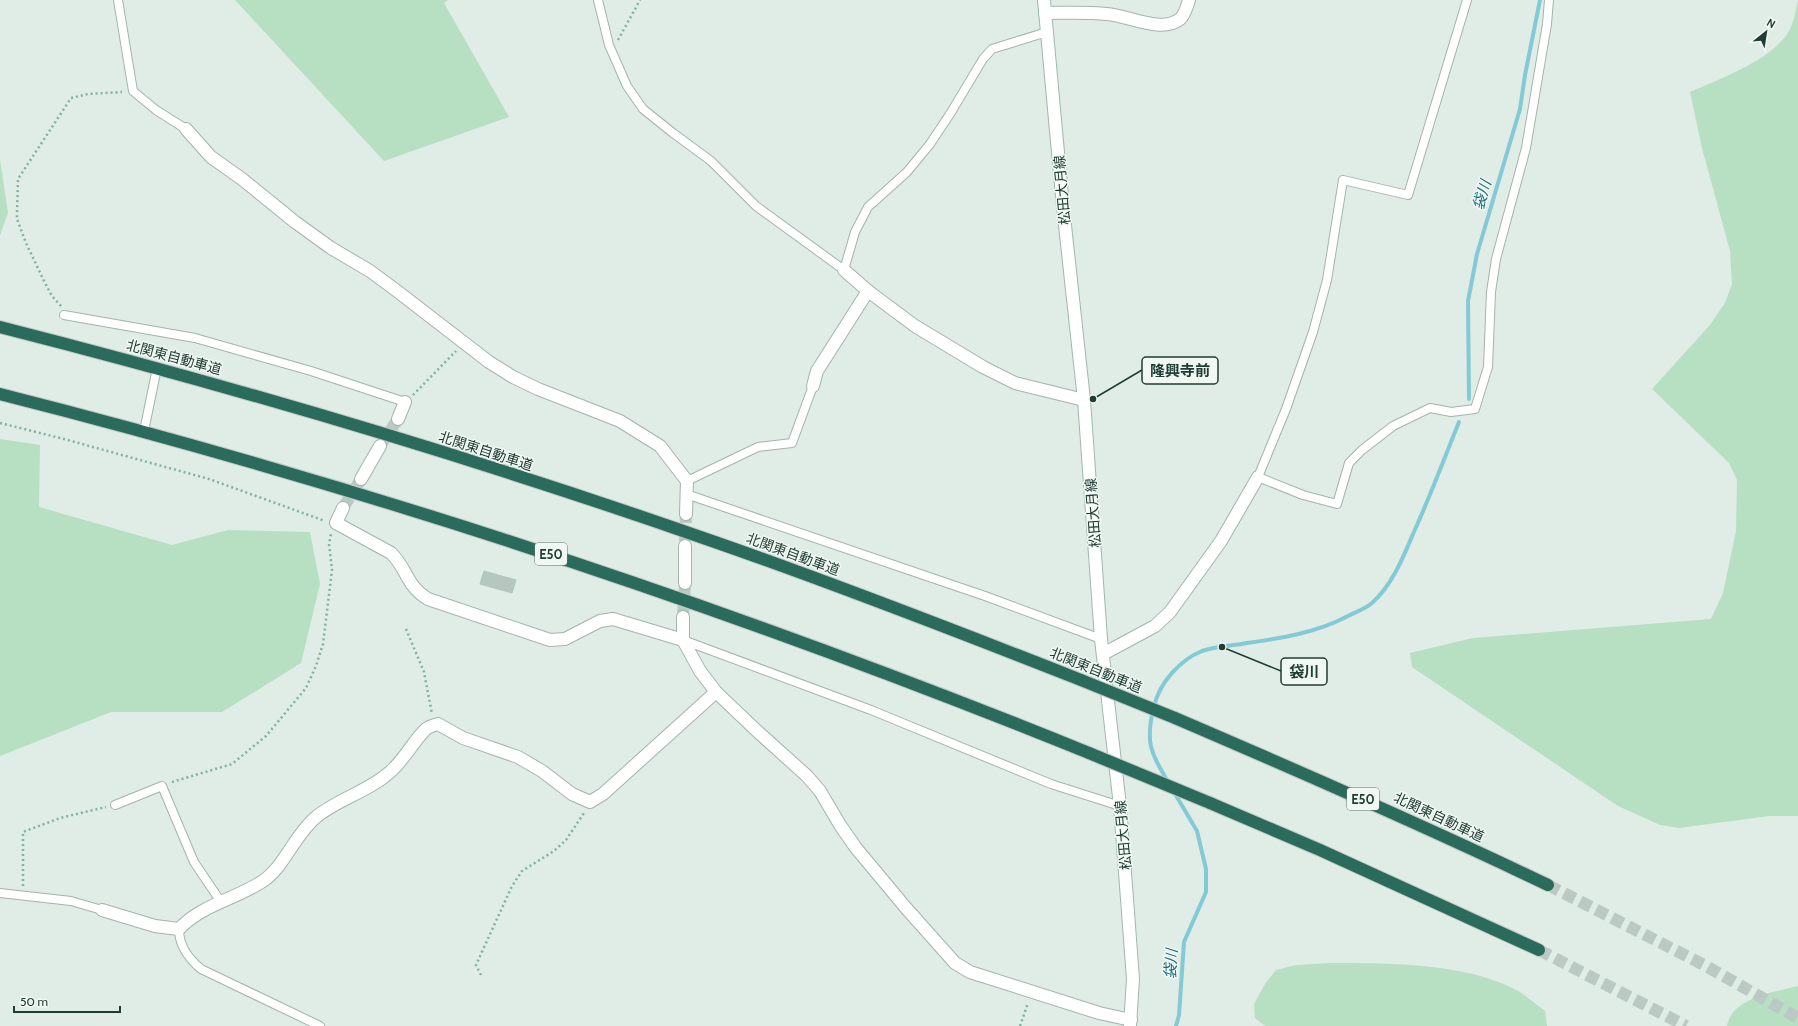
<svg xmlns="http://www.w3.org/2000/svg" width="1798" height="1026" font-family="Cabin,'Noto Sans JP',sans-serif">
  <style>
    .green { fill: #b7dfc1 }
    .lines { fill: none; stroke-linecap: round; stroke-linejoin: round }
    .stream { stroke: #84cad5; stroke-width: 4 }
    .building { fill: #b5c7bf; stroke: #b2c6bd }
    .minor-tunnel { stroke: #bac9c3; stroke-width: 12; stroke-dasharray: 12 6; stroke-linecap: butt }
    .motorway-tunnel { stroke: #bac9c3; stroke-width: 12; stroke-dasharray: 12 6; stroke-linecap: butt }
    .service-casing { stroke: #a3b4ad; stroke-width: 10 }
    .minor-casing { stroke: #a3b4ad; stroke-width: 14 }
    .secondary-casing { stroke: #9eb8ae; stroke-width: 14 }
    .motorway-casing { stroke: #c1c9c6; stroke-width: 14 }
    .path { stroke: #7fb2a0; stroke-width: 2.5; stroke-dasharray: 2 3; stroke-linecap: butt }
    .service { stroke: #fff; stroke-width: 8 }
    .minor { stroke: #fff; stroke-width: 12 }
    .secondary { stroke: #fff; stroke-width: 12 }
    .motorway { stroke: #2a6b5c; stroke-width: 12 }
    .motorway-bridge-casing { stroke: #c1c9c6; stroke-width: 14; stroke-linecap: butt }
    .motorway-bridge { stroke: #2a6b5c; stroke-width: 12 }
    .labels { text-anchor: middle; stroke-width: 3; stroke-linejoin: round; paint-order: stroke }
    .shield { fill: #f1f8f4; stroke: #5f756e; stroke-width: 1 }
    .shield-label { font-size: 13px; font-weight: bold; fill: #203d35 }
    .street-label { font-size: 14px; fill: #203d35; stroke: #f1f8f4 }
    .water-label { font-size: 15px; font-style: italic; fill: #166e7d; stroke: #f1f8f4 }
    .leader { fill: none; stroke: #203d35; stroke-width: 1.5 }
    .callout-dot { fill: #203d35; stroke: #f1f8f4; stroke-width: 1.5 }
    .callout { fill: #f1f8f4; stroke: #203d35; stroke-width: 1.5 }
    .callout-label { font-size: 15px; text-anchor: middle; font-weight: bold; fill: #203d35 }
  </style>
  <rect width="100%" height="100%" fill="#e0ece6"/>
  <g class="green">
    <path d="M235,0H448L444,3L509,117L384,161Z"/>
    <path d="M1798,0V816H1769L1679,828L1660,825L1618,806L1412,667L1410,653L1473,638L1711,619L1723,593L1736,531L1737,480L1729,463L1652,389L1710,325L1725,303L1732,284L1730,251L1702,148L1690,92C1719,79 1778,58 1791,27C1795,18 1796,8 1798,0Z"/>
    <path d="M0,160L8,213L0,235Z"/>
    <path d="M0,439L40,445L39,507L172,545L228,530L310,532L320,584L301,663L222,712H111L0,756Z"/>
    <path d="M1330,963C1385,963 1456,963 1506,985C1521,991 1532,1001 1545,1011L1547,1026H1265L1255,1018L1254,1004L1265,984L1276,970L1296,965Z"/>
    <path d="M1798,986V1026H1727C1732,997 1775,992 1798,986Z"/>
  </g>
  <g class="lines">
    <g class="stream">
      <path d="M1469,399L1468,301L1477,254L1520,109L1525,75L1540,0"/>
      <path d="M1168,782C1150,751 1145,742 1154,706C1160,682 1180,660 1202,651C1216,646 1232,646 1247,643C1282,638 1316,633 1348,616C1356,612 1365,609 1372,603C1392,585 1403,558 1413,534C1430,497 1444,459 1459,422"/>
      <path d="M1174,792L1197,831L1206,869V892L1184,942L1179,1015L1176,1026"/>
    </g>
  </g>
  <path class="building" d="M484,571L516,580L512,593L480,584Z"/>
  <g class="lines">
    <g class="minor-tunnel">
      <path d="M380,446L398,419"/>
      <path d="M343,508L361,479"/>
      <path d="M685,541L686,514"/>
      <path d="M683,617L685,583"/>
    </g>
    <g class="motorway-tunnel">
      <path d="M1548,885L1704,965L1798,1018"/>
      <path d="M1539,950L1686,1026"/>
    </g>
    <g class="service-casing">
      <g id="service">
        <path d="M118,0L133,91L156,110L186,129"/>
        <path d="M598,0L609,45L627,86L643,109L673,133L711,161L756,206L844,270L855,232L868,207L907,172L930,144L950,114L983,59L992,49L1047,32"/>
        <path d="M1467,0L1408,195L1343,180L1327,280L1313,332L1286,409L1258,477L1303,495L1337,504L1349,463L1362,450L1393,426L1430,408L1451,412L1475,409L1488,367L1491,292L1496,259L1526,148L1547,24L1549,0"/>
        <path d="M64,315L195,338L311,371L405,402"/>
        <path d="M144,431L157,368"/>
        <path d="M687,481L758,447L792,443L813,386"/>
        <path d="M686,494L985,596L1101,639"/>
        <path d="M683,640L871,710L1051,784L1120,806"/>
        <path d="M115,805L162,786L194,862L221,902"/>
        <path d="M0,893L71,901L102,910"/>
        <path d="M179,929C179,946 188,958 201,969L320,1026"/>
      </g>
    </g>
    <g class="minor-casing">
      <g id="minor">
        <path d="M1045,13C1066,13 1087,12 1107,14C1127,15 1161,34 1180,19C1185,15 1187,6 1189,0"/>
        <path d="M186,129L211,157L242,179L295,222L331,248L370,271L397,291L489,362L513,377L538,389L620,421L660,446L687,481L686,514"/>
        <path d="M844,270L868,291L915,326L983,367L1015,383L1084,400"/>
        <path d="M813,386L817,371L868,291"/>
        <path d="M398,419L405,402"/>
        <path d="M361,479L380,446"/>
        <path d="M343,508L336,523L391,553C407,568 406,586 428,599L550,640L565,639L600,621L613,619L683,640"/>
        <path d="M685,583V546"/>
        <path d="M683,617V640L700,671L716,692L757,731L807,776L820,791L840,825L856,848L906,908L955,963L970,972L1099,1013L1131,1020"/>
        <path d="M1103,654L1155,626L1170,612L1221,541L1258,477"/>
        <path d="M102,910L155,926L179,929C201,905 236,899 263,881C284,867 294,836 315,818C337,799 368,792 390,772C404,760 412,743 425,730C428,727 434,725 438,724L463,738L518,757L542,771L572,794L590,802L603,794L716,692"/>
      </g>
    </g>
    <g class="secondary-casing">
      <path id="secondary" d="M1044,0L1063,207L1084,400L1101,639L1120,806L1133,979L1130,1026"/>
    </g>
    <g class="motorway-casing">
      <g id="motorway">
        <path d="M0,327C240,388 478,459 712,541C836,584 959,632 1081,680"/>
        <path d="M0,394C371,488 734,609 1089,753"/>
        <path d="M1175,718C1301,772 1425,826 1548,885"/>
        <path d="M1210,803L1320,850L1539,950"/>
      </g>
    </g>
    <g class="path">
      <path d="M618,40L640,0"/>
      <path d="M61,306L52,296L45,283L26,243L17,219V213L18,179L71,98L88,94L122,92"/>
      <path d="M413,395L456,351"/>
      <path d="M0,423L64,439L209,479L325,521"/>
      <path d="M406,629L424,672L432,714"/>
      <path d="M172,782L232,764L266,736L306,688L316,666L323,644L332,570L329,544L331,534"/>
      <path d="M23,886V832L60,818L106,807"/>
      <path d="M481,975L476,965L512,886L522,871L554,851L566,840L584,813"/>
      <path d="M1020,1026L1028,1003"/>
    </g>
    <use href="#service" class="service"/>
    <use href="#minor" class="minor"/>
    <use href="#secondary" class="secondary"/>
    <use href="#motorway" class="motorway"/>
    <g class="motorway-bridge-casing">
      <g id="motorway-bridge">
        <path d="M1081,680L1175,718"/>
        <path d="M1089,753L1210,803"/>
      </g>
    </g>
    <use href="#motorway-bridge" class="motorway-bridge"/>
  </g>
  <g class="labels">
    <g class="shield">
      <rect x="535" y="543" width="32" height="22" rx="3"/>
      <rect x="1347" y="788" width="32" height="22" rx="3"/>
    </g>
    <g class="shield-label">
      <text x="551" y="559">E50</text>
      <text x="1363" y="804">E50</text>
    </g>
    <g class="street-label">
      <text transform="translate(1062 190) rotate(-95)" y="5">松田大月線</text>
      <text transform="translate(174 357) rotate(15)" y="5">北関東自動車道</text>
      <text transform="translate(486 451) rotate(18)" y="5">北関東自動車道</text>
      <text transform="translate(1093 513) rotate(-94)" y="5">松田大月線</text>
      <text transform="translate(793 554) rotate(20)" y="5">北関東自動車道</text>
      <text transform="translate(1096 670) rotate(22)" y="5">北関東自動車道</text>
      <text transform="translate(1439 817) rotate(25)" y="5">北関東自動車道</text>
      <text transform="translate(1123 835) rotate(-95)" y="5">松田大月線</text>
    </g>
    <g class="water-label">
      <text transform="translate(1482 195) rotate(-73)" y="5">袋川</text>
      <text transform="translate(1171 964) rotate(-86)" y="5">袋川</text>
    </g>
  </g>
  <path class="leader" d="M1093 399L1142 370M1222 647L1281 671"/>
  <g class="callout-dot">
    <circle cx="1093" cy="399" r="4"/>
    <circle cx="1222" cy="647" r="4"/>
  </g>
  <g class="callout">
    <rect x="1142" y="357" width="76" height="27" rx="4"/>
    <rect x="1281" y="658" width="46" height="27" rx="4"/>
  </g>
  <g class="callout-label">
    <text x="1180" y="376">隆興寺前</text>
    <text x="1304" y="677">袋川</text>
  </g>
  <g transform="translate(1766 32) rotate(30)" stroke="#f1f8f4" stroke-width="3" paint-order="stroke">
  <path d="M0-3L7 15L0 10L-7 15Z" fill="#203d35"/>
  <text y="-6" font-size="11" font-weight="bold" text-anchor="middle" fill="#203d35">N</text>
  </g>
  <path d="M14 1006v6h106v-6" fill="none" stroke="#203d35" stroke-width="2"/>
  <text x="20" y="1006" font-size="12" fill="#203d35" stroke="#f1f8f4" stroke-width="3" paint-order="stroke">50 m</text>
</svg>
